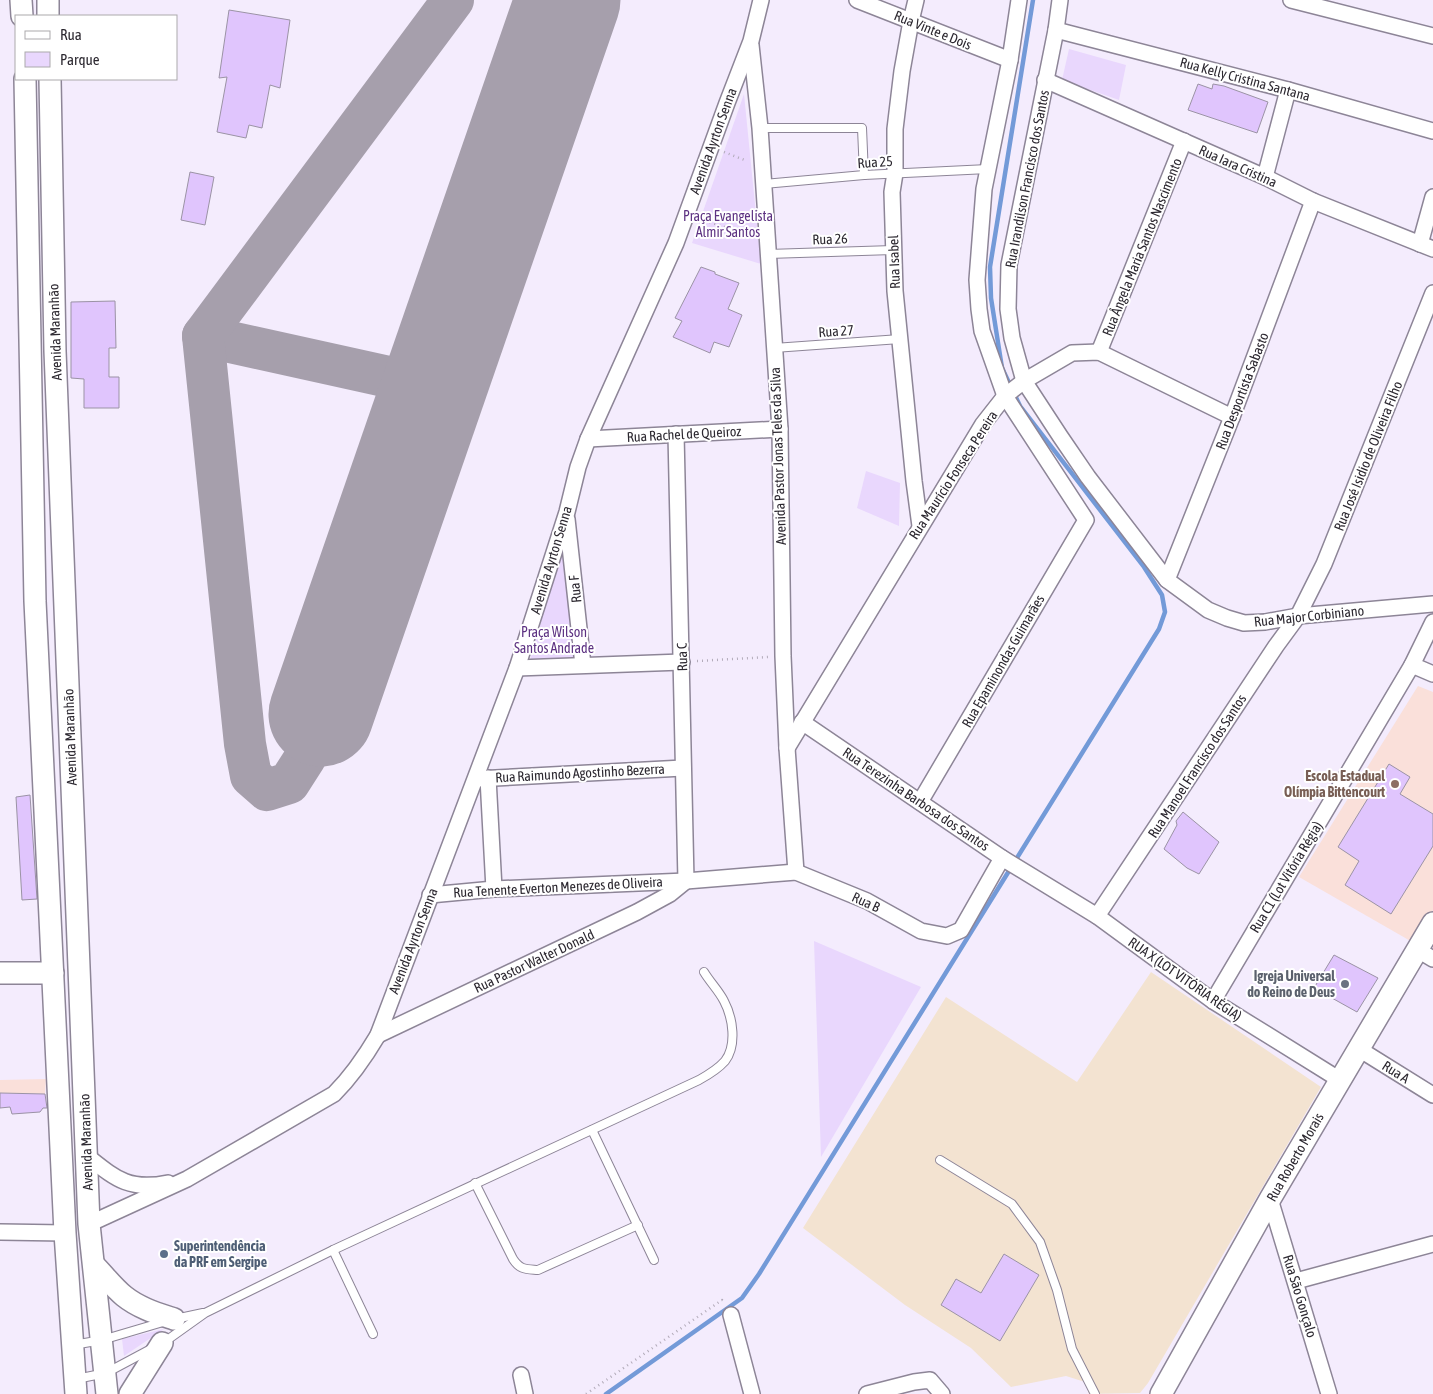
<svg xmlns="http://www.w3.org/2000/svg" width="1433" height="1394" font-family="'Asap Condensed',sans-serif">
  <style>
    .industrial { fill: #f3e3d1 }
    .education { fill: #fae0da }
    .green { fill: #e9d7fd }
    .lines { fill: none; stroke-linecap: round; stroke-linejoin: round }
    .stream { stroke: #739ad8; stroke-width: 4.5 }
    .taxiway { stroke: #a69fac; stroke-width: 42 }
    .runway { stroke: #a69fac; stroke-width: 105 }
    .building { fill: #e0c5fd; stroke: #9b93a5 }
    .lane-casing { stroke: #8d8597; stroke-width: 10 }
    .street-casing { stroke: #8d8597; stroke-width: 18 }
    .secondary-casing { stroke: #8d8597; stroke-width: 24 }
    .path { stroke: #b2abb9; stroke-width: 2.5; stroke-dasharray: 1 4; stroke-linecap: butt }
    .lane { stroke: #fff; stroke-width: 8 }
    .street { stroke: #fff; stroke-width: 15 }
    .secondary { stroke: #fff; stroke-width: 21 }
    .education-dot { fill: #8d6e63; stroke: #fff; stroke-width: 2 }
    .worship-dot { fill: #6b7280; stroke: #fff; stroke-width: 2 }
    .service-dot { fill: #5c6f8a; stroke: #fff; stroke-width: 2 }
    .labels { text-anchor: middle; stroke-width: 4; stroke-linejoin: round; paint-order: stroke }
    .street-label { font-size: 14px; fill: #2c2830; stroke: #fff }
    .park-label { font-size: 14px; fill: #5d3282; stroke: #fff }
    .education-label { font-size: 14px; font-weight: bold; fill: #785e54; stroke: #fff; text-anchor: end }
    .worship-label { font-size: 14px; font-weight: bold; fill: #5b616d; stroke: #fff; text-anchor: end }
    .service-label { font-size: 14px; font-weight: bold; fill: #4e5e75; stroke: #fff; text-anchor: start }
  </style>
  <rect width="100%" height="100%" fill="#f4ecfd"/>
  <path class="industrial" d="M1151,972L1321,1087L1148,1383L1140,1393L1089,1394L1085,1382L1066,1376L1011,1387L971,1348L905,1305L803,1228L946,997L1077,1082Z"/>
  <g class="education">
    <path d="M1418,686L1433,692V910L1414,943L1299,877Z"/>
    <path d="M46,1079L45,1094L0,1093V1080Z"/>
  </g>
  <g class="green">
    <path d="M1069,49L1126,65L1119,100L1062,80Z"/>
    <path d="M744,94L761,264L692,243Z"/>
    <path d="M866,471L900,483L899,526L857,508Z"/>
    <path d="M563,544L574,658L530,660Z"/>
    <path d="M814,941L921,987L821,1157Z"/>
    <path d="M164,1329L124,1356L122,1339Z"/>
  </g>
  <g class="lines">
    <path class="stream" d="M606,1394L742,1298L759,1274L1159,629L1165,612L1162,595L1144,567L1020,406L1002,368L991,298L990,267L1033,0"/>
    <g class="taxiway">
      <path d="M203,336L434,387"/>
      <path d="M321,714L305,758L289,783L267,790L251,776L245,744L203,336L453,0"/>
    </g>
    <path class="runway" d="M321,714L568,0"/>
  </g>
  <g class="building">
    <path d="M229,10L290,20L280,88L270,85L262,128L249,125L246,138L217,132L227,77L219,78Z"/>
    <path d="M1198,84L1212,89L1213,84L1224,86L1268,102L1257,133L1188,110Z"/>
    <path d="M190,172L214,177L205,225L181,220Z"/>
    <path d="M701,267L715,272V274L739,283L728,309L742,315L729,347L714,342L710,353L673,337L682,321L675,318Z"/>
    <path d="M115,301L116,348H109V377H119V408H84V379L71,378V302Z"/>
    <path d="M1389,764L1410,777L1400,794L1433,814V846L1391,914L1345,885L1359,861L1338,847Z"/>
    <path d="M30,795L37,899L22,900L16,797Z"/>
    <path d="M1183,812L1219,842L1199,874L1187,868L1164,849L1177,825L1176,821Z"/>
    <path d="M1334,955L1378,978L1357,1012L1314,988Z"/>
    <path d="M0,1093L45,1094L47,1108H43L40,1112L12,1114L10,1107L0,1108Z"/>
    <path d="M1004,1254L1039,1275L1000,1341L941,1305L956,1279L981,1293Z"/>
  </g>
  <g class="lines">
    <g class="lane-casing">
      <g id="lane">
        <path d="M760,128H862L864,175"/>
        <path d="M764,184L864,175L988,169"/>
        <path d="M768,254L893,250"/>
        <path d="M774,348L900,339"/>
        <path d="M592,1130L654,1260"/>
        <path d="M940,1160L1012,1204L1040,1242L1057,1290L1072,1349L1095,1394"/>
        <path d="M475,1183L513,1259C520,1270 526,1269 538,1270L638,1225"/>
        <path d="M333,1250L373,1334"/>
        <path d="M175,1319L203,1313"/>
        <path d="M163,1343L205,1313L333,1250L699,1080C708,1075 718,1069 725,1061C737,1045 733,1018 724,1001C719,991 710,982 704,972"/>
        <path d="M73,1345L102,1340L163,1322"/>
        <path d="M76,1379L106,1373L151,1349"/>
      </g>
    </g>
    <g class="street-casing">
      <g id="street">
        <path d="M857,0L1010,60"/>
        <path d="M916,0L911,21L902,71L895,129V173L892,192L895,291L914,481L920,526"/>
        <path d="M1060,0L1056,30L1009,265L1008,309L1012,338L1024,381L1060,436L1088,477L1167,580L1208,610L1227,618L1244,623L1265,622L1298,616L1433,604"/>
        <path d="M1291,0L1433,36"/>
        <path d="M1056,30L1288,90L1433,131"/>
        <path d="M751,45L760,128L780,429L783,656L787,748L796,872"/>
        <path d="M1045,80L1265,177L1313,201L1433,249"/>
        <path d="M1265,177L1288,90"/>
        <path d="M1420,244L1433,197"/>
        <path d="M1099,352L1184,141"/>
        <path d="M676,434L686,881"/>
        <path d="M588,439L780,429"/>
        <path d="M567,519L583,665"/>
        <path d="M1167,580L1232,417L1313,201"/>
        <path d="M1412,665L1433,674"/>
        <path d="M517,668L682,662"/>
        <path d="M802,722L1002,858L1097,916L1213,1001L1340,1080"/>
        <path d="M787,748L983,424L1005,396L1024,381L1072,353L1099,352L1232,417"/>
        <path d="M488,778L494,889"/>
        <path d="M476,779L683,768"/>
        <path d="M920,802L1086,520L1005,396L982,331L979,309L977,280L984,189L1010,60L1019,0"/>
        <path d="M430,895L494,889L686,881L796,872L867,901L921,931L947,936L961,930L1002,858"/>
        <path d="M1097,916L1276,646L1298,616L1324,564L1433,293"/>
        <path d="M1418,950L1433,959"/>
        <path d="M1213,1001L1412,665L1433,622"/>
        <path d="M378,1035L637,912L670,894L686,881"/>
        <path d="M1359,1049L1433,1095"/>
        <path d="M87,1156C116,1179 129,1191 168,1183"/>
        <path d="M1270,1199L1329,1394"/>
        <path d="M89,1224L187,1179L334,1094C352,1076 365,1057 378,1035L517,668L567,512L578,467L588,439L676,243L727,103L751,41L761,0"/>
        <path d="M0,1232L65,1233"/>
        <path d="M1296,1281L1433,1244"/>
        <path d="M731,1315L752,1394"/>
        <path d="M521,1375L525,1394"/>
        <path d="M867,1394L914,1382L930,1380L942,1394"/>
      </g>
    </g>
    <g class="secondary-casing">
      <g id="secondary">
        <path d="M21,0L22,16"/>
        <path d="M48,0V16"/>
        <path d="M25,79L35,601L65,1233L76,1394"/>
        <path d="M50,79L55,351L89,1224L107,1394"/>
        <path d="M0,973H53"/>
        <path d="M94,1265C104,1275 113,1287 124,1296C139,1308 156,1313 174,1319"/>
        <path d="M130,1394L162,1343"/>
        <path d="M1161,1394L1270,1199L1433,923"/>
      </g>
    </g>
    <g class="path">
      <path d="M724,152L747,161"/>
      <path d="M700,219L752,236"/>
      <path d="M697,661L769,657"/>
      <path d="M586,1394L722,1300L724,1302"/>
    </g>
    <use href="#lane" class="lane"/>
    <use href="#street" class="street"/>
    <use href="#secondary" class="secondary"/>
  </g>
  <circle class="education-dot" cx="1395" cy="784" r="5"/>
  <circle class="worship-dot" cx="1345" cy="984" r="5"/>
  <circle class="service-dot" cx="164" cy="1254" r="5"/>
  <g class="labels">
    <g class="street-label">
      <text transform="translate(933 30) rotate(22)" y="5">Rua Vinte e Dois</text>
      <text transform="translate(1245 79) rotate(15)" y="5">Rua Kelly Cristina Santana</text>
      <text transform="translate(713 141) rotate(-70)" y="5">Avenida Ayrton Senna</text>
      <text transform="translate(875 162) rotate(-4)" y="5">Rua 25</text>
      <text transform="translate(1238 166) rotate(24)" y="5">Rua Iara Cristina</text>
      <text transform="translate(1027 179) rotate(-79)" y="5">Rua Irandilson Francisco dos Santos</text>
      <text transform="translate(830 239) rotate(-2)" y="5">Rua 26</text>
      <text transform="translate(1142 247) rotate(-68)" y="5">Rua Ângela Maria Santos Nascimento</text>
      <text transform="translate(894 262) rotate(-92)" y="5">Rua Isabel</text>
      <text transform="translate(836 331) rotate(-4)" y="5">Rua 27</text>
      <text transform="translate(55 332) rotate(-92)" y="5">Avenida Maranhão</text>
      <text transform="translate(1242 391) rotate(-69)" y="5">Rua Desportista Sabasto</text>
      <text transform="translate(684 434) rotate(-3)" y="5">Rua Rachel de Queiroz</text>
      <text transform="translate(778 456) rotate(-92)" y="5">Avenida Pastor Jonas Teles da Silva</text>
      <text transform="translate(1368 456) rotate(-68)" y="5">Rua José Isidio de Oliveira Filho</text>
      <text transform="translate(953 475) rotate(-57)" y="5">Rua Maurício Fonseca Pereira</text>
      <text transform="translate(551 560) rotate(-73)" y="5">Avenida Ayrton Senna</text>
      <text transform="translate(575 589) rotate(-96)" y="5">Rua F</text>
      <text transform="translate(1309 616) rotate(-6)" y="5">Rua Major Corbiniano</text>
      <text transform="translate(682 657) rotate(-91)" y="5">Rua C</text>
      <text transform="translate(1003 661) rotate(-60)" y="5">Rua Epaminondas Guimarães</text>
      <text transform="translate(70 737) rotate(-92)" y="5">Avenida Maranhão</text>
      <text transform="translate(1197 766) rotate(-57)" y="5">Rua Manoel Francisco dos Santos</text>
      <text transform="translate(580 773) rotate(-3)" y="5">Rua Raimundo Agostinho Bezerra</text>
      <text transform="translate(916 799) rotate(34)" y="5">Rua Terezinha Barbosa dos Santos</text>
      <text transform="translate(1286 877) rotate(-59)" y="5">Rua C1 (Lot Vitória Régia)</text>
      <text transform="translate(558 887) rotate(-3)" y="5">Rua Tenente Everton Menezes de Oliveira</text>
      <text transform="translate(866 902) rotate(25)" y="5">Rua B</text>
      <text transform="translate(413 941) rotate(-69)" y="5">Avenida Ayrton Senna</text>
      <text transform="translate(534 961) rotate(-25)" y="5">Rua Pastor Walter Donald</text>
      <text transform="translate(1185 979) rotate(35)" y="5">RUA X (LOT VITÓRIA RÉGIA)</text>
      <text transform="translate(1396 1072) rotate(32)" y="5">Rua A</text>
      <text transform="translate(86 1142) rotate(-92)" y="5">Avenida Maranhão</text>
      <text transform="translate(1295 1157) rotate(-60)" y="5">Rua Roberto Morais</text>
      <text transform="translate(1300 1296) rotate(73)" y="5">Rua São Gonçalo</text>
    </g>
    <g class="park-label">
      <text x="728" y="221">Praça Evangelista<tspan x="728" dy="16">Almir Santos</tspan></text>
      <text x="554" y="637">Praça Wilson<tspan x="554" dy="16">Santos Andrade</tspan></text>
    </g>
    <g class="education-label">
      <text x="1385" y="781">Escola Estadual<tspan x="1385" dy="16">Olímpia Bittencourt</tspan></text>
    </g>
    <g class="worship-label">
      <text x="1335" y="981">Igreja Universal<tspan x="1335" dy="16">do Reino de Deus</tspan></text>
    </g>
    <g class="service-label">
      <text x="174" y="1251">Superintendência<tspan x="174" dy="16">da PRF em Sergipe</tspan></text>
    </g>
  </g>
  <rect x="15" y="15" width="162" height="65" fill="#ffffff" stroke="#aba9ac"/>
  <rect x="25" y="31" width="25" height="8" fill="#ffffff" stroke="#aba9ac"/>
  <text x="60" y="40" font-size="15" fill="#2c2830">Rua</text>
  <rect x="25" y="52" width="25" height="15" fill="#e9d7fd" stroke="#aba9ac"/>
  <text x="60" y="65" font-size="15" fill="#2c2830">Parque</text>
</svg>
